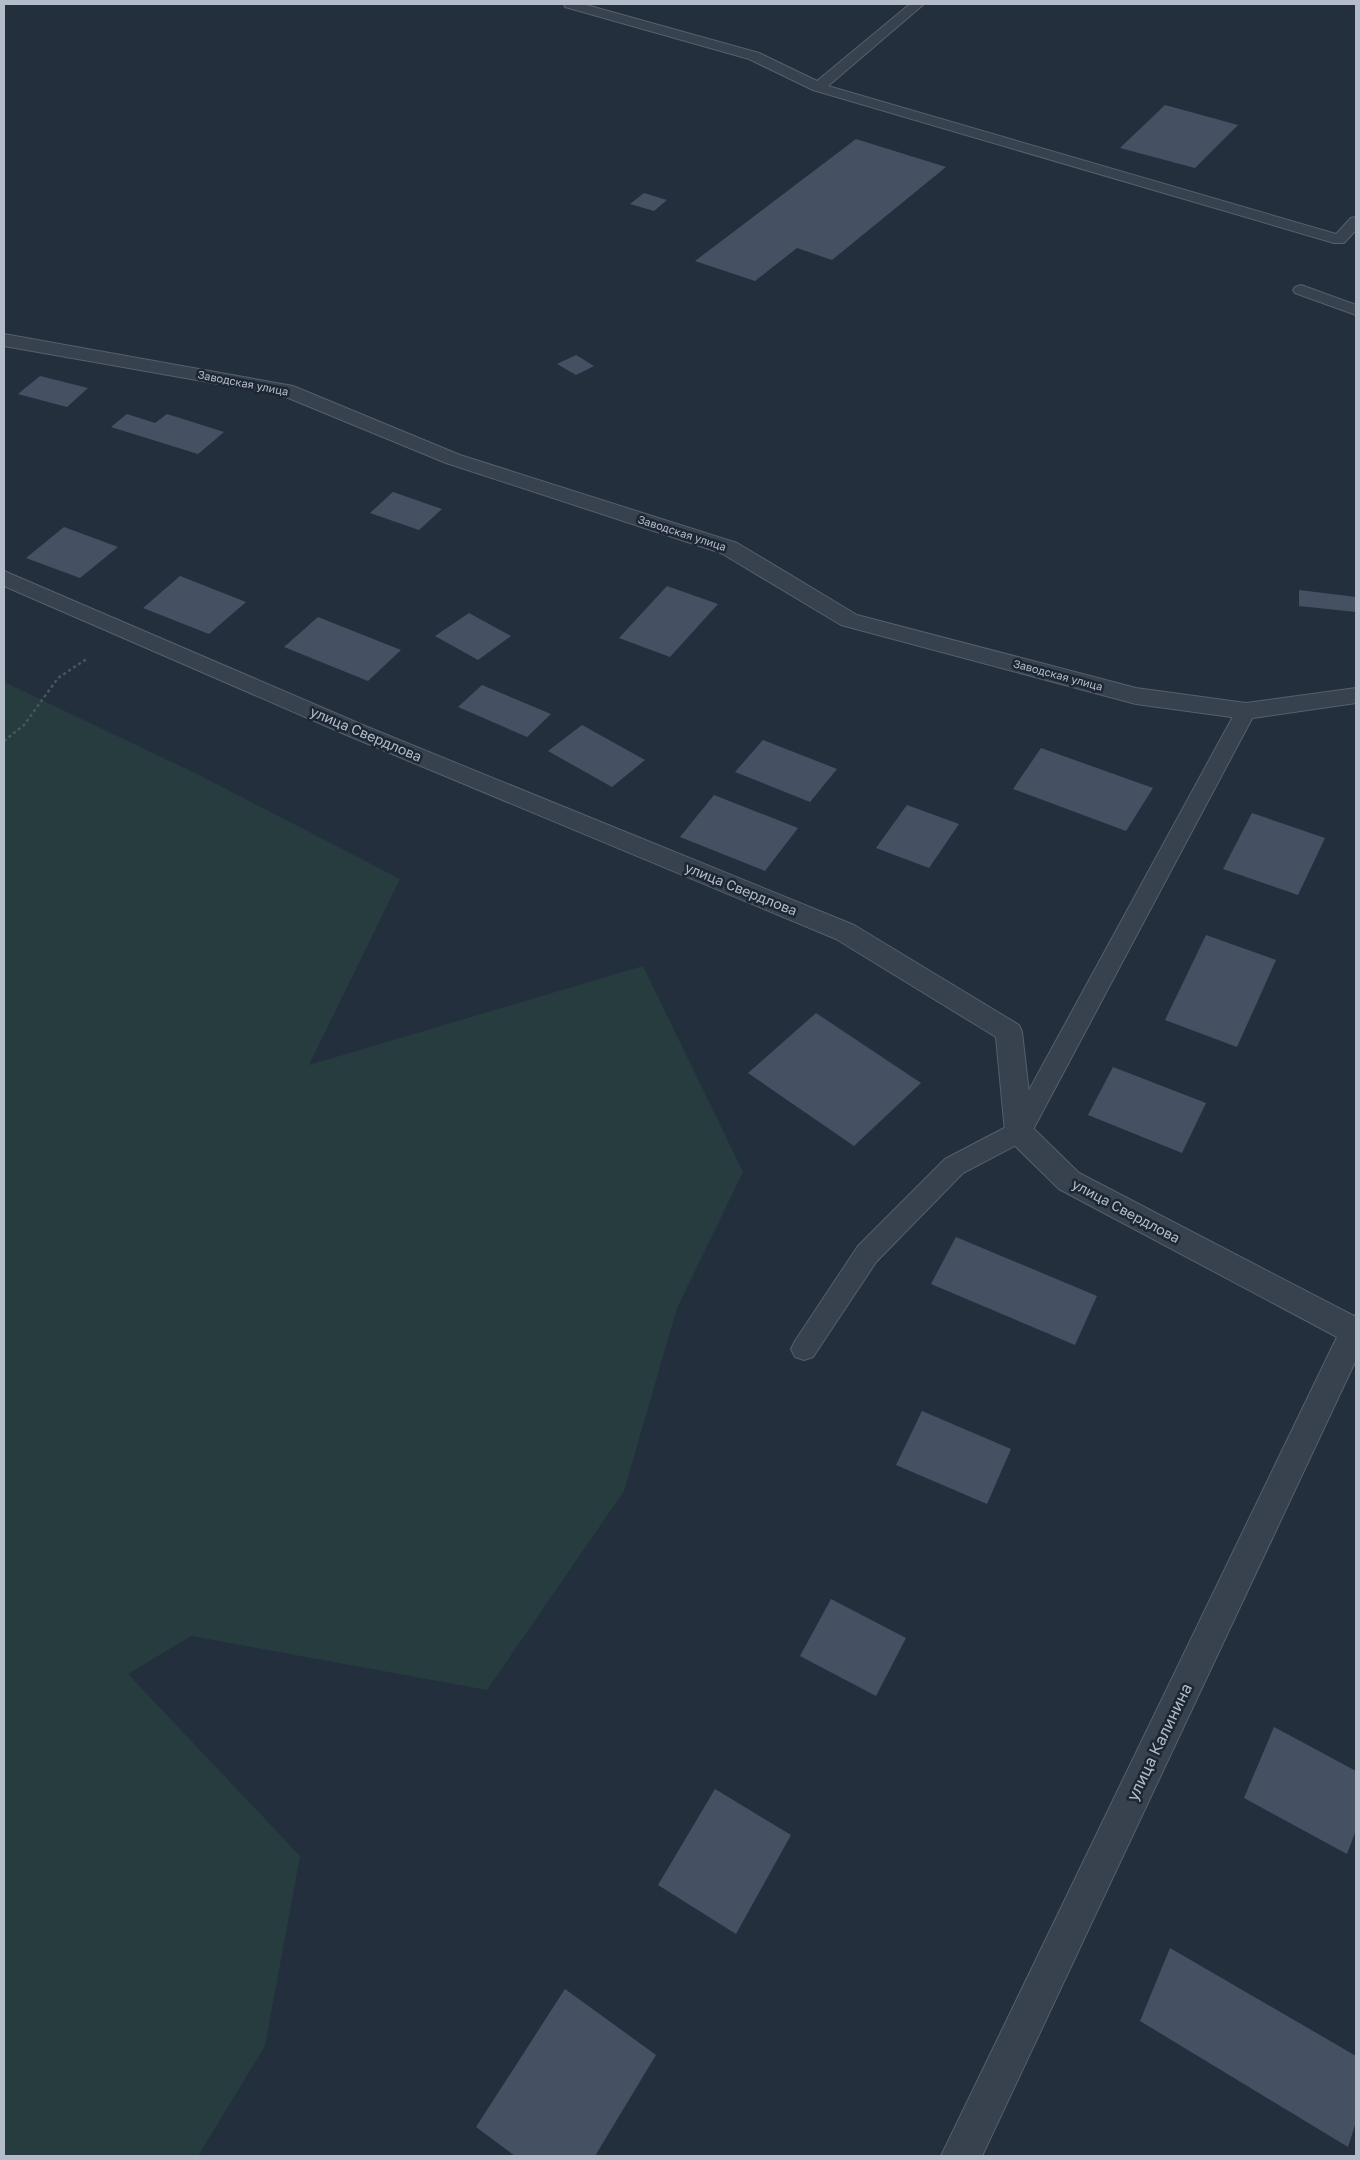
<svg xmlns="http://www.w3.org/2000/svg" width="1360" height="2160" font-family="'Golos Text',sans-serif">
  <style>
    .green { fill: #263c3f }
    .building { fill: #455162 }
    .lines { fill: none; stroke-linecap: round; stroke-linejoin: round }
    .service-casing { stroke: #565f6c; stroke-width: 2 }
    .minor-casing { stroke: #565f6c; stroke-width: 2 }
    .path { stroke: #44595c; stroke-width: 2.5; stroke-dasharray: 3 3; stroke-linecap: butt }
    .service { fill: #38414e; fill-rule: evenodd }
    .minor { fill: #38414e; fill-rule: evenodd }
    .labels { text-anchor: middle; stroke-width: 5; stroke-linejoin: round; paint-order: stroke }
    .far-street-label { font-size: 11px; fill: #b4bcc9; stroke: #1d2633 }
    .street-label { font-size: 14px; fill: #b4bcc9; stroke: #1d2633 }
    .near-street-label { font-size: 16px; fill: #b4bcc9; stroke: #1d2633 }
  </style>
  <rect width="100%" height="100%" fill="#242f3e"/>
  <path class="green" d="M4,682L199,775L400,879L309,1065L643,966L743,1172L677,1308L624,1491L487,1690L191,1636L128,1674L300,1856L265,2046L198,2156H4Z"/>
  <g class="building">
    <path d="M1165,105L1238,125L1195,168L1120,148Z"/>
    <path d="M856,139L946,167L832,260L797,248L755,281L695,261Z"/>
    <path d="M644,193L667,200L654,211L630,204Z"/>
    <path d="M576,355L594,366L576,375L557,364Z"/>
    <path d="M40,376L88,388L67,407L18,394Z"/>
    <path d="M127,414L155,423L167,414L224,432L198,454L111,427Z"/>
    <path d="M393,492L442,509L419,530L370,513Z"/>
    <path d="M64,527L118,547L80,578L26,558Z"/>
    <path d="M180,576L246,602L209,634L143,608Z"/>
    <path d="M667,586L718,604L670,657L619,638Z"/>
    <path d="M1299,590L1356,597V612L1299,606Z"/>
    <path d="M469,613L511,636L478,660L435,636Z"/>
    <path d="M318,617L401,650L368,681L284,647Z"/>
    <path d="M482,685L551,714L527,737L458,707Z"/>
    <path d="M582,725L645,760L612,787L548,751Z"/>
    <path d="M763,740L837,769L810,802L735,772Z"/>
    <path d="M1041,748L1153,788L1126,831L1013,789Z"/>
    <path d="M714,795L798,828L765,871L680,837Z"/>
    <path d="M907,805L959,824L929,868L876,848Z"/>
    <path d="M1252,813L1325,838L1298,895L1223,869Z"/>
    <path d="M1206,935L1276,960L1237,1047L1165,1020Z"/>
    <path d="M816,1013L921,1083L854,1146L748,1073Z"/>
    <path d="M1113,1067L1206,1103L1182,1153L1088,1115Z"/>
    <path d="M956,1237L1097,1296L1075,1345L931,1284Z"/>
    <path d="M922,1411L1011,1449L987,1504L896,1465Z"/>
    <path d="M831,1599L906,1638L876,1696L800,1656Z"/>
    <path d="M1274,1727L1356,1771V1830L1347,1854L1244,1798Z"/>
    <path d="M715,1789L791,1835L736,1934L658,1885Z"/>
    <path d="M1170,1948L1356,2056V2122L1348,2147L1140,2021Z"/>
    <path d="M565,1989L656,2055L595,2156H515L476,2127Z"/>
  </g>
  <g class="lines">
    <g class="service-casing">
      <g id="service">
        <path d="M564,4H583L759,53L817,81L910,4H924L828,86L1336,234L1351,218L1356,217V230L1344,243H1334L813,90L749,59L565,7Z"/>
        <path d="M1301,285L1356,305V315L1295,293L1293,290L1295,287Z"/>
        <path d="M1246,704L1253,706L1256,711L1028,1139L963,1173L876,1262L813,1357L804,1360L795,1357L791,1349L795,1341L858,1246L945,1159L1010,1125L1236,711L1239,706Z"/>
      </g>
    </g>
    <g class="minor-casing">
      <g id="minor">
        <path d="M4,334L293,386L460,455L737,543L857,615L1136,688L1246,703L1356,688V703L1246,719L1136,704L841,625L721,553L446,463L281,395L4,346Z"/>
        <path d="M4,571L365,726L854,925L1019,1025L1022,1032L1033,1128L1079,1173L1354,1316L1356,1315V1360L982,2156H941L1337,1337L1059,1189L1009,1140L1005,1132L996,1037L836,939L349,736L4,586Z"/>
      </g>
    </g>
    <path class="path" d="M4,741L24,725L58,678L88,658"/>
    <use href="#service" class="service"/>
    <use href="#minor" class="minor"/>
  </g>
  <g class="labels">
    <g class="far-street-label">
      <text transform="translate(243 383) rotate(11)" y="4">Заводская улица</text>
      <text transform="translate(682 533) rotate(18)" y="4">Заводская улица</text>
      <text transform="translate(1058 675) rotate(15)" y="4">Заводская улица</text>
    </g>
    <g class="street-label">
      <text transform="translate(366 734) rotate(23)" y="5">улица Свердлова</text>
      <text transform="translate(741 889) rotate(22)" y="5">улица Свердлова</text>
      <text transform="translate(1126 1211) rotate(28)" y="5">улица Свердлова</text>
    </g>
    <g class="near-street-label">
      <text transform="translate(1159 1742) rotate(-64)" y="6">улица Калинина</text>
    </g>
  </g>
  <rect width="1360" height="2160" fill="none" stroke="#b4bcc9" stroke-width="10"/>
</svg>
